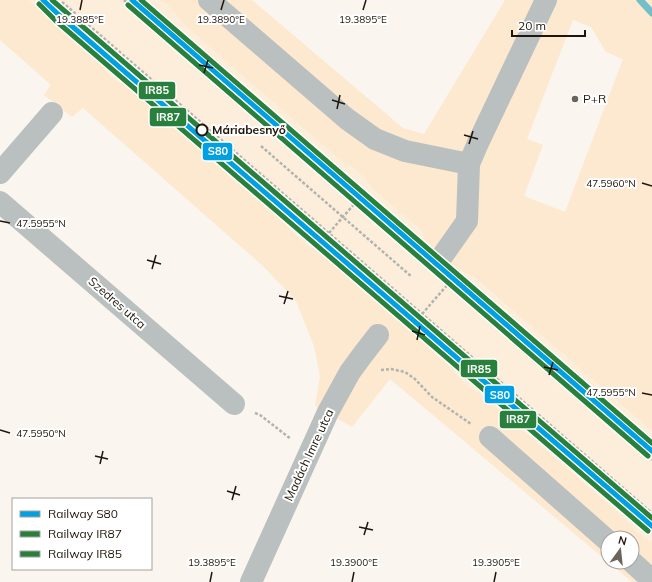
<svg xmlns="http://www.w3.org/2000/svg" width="652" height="582" font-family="Mulish,sans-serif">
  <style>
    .built { fill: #fceeda }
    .green { fill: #fce9cf; fill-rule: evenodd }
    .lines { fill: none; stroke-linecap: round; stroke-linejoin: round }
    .stream { stroke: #72bfc8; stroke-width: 7 }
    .path { stroke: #b2b3b1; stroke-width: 2.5; stroke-dasharray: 3 2; stroke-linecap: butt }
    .street { stroke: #babfbf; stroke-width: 22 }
    .rail-1-casing { stroke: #fff; stroke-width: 8 }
    .rail-2-casing { stroke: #fff; stroke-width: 8 }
    .rail-3-casing { stroke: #fff; stroke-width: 8 }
    .rail-1 { stroke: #00a0e3; stroke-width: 5 }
    .rail-2 { stroke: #29803c; stroke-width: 5 }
    .rail-3 { stroke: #29803c; stroke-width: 5 }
    .ticks { fill: none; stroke: #1e160b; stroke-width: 1.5 }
    .poi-dot { fill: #6b645a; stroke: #fff; stroke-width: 1.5 }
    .stop-dot { fill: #fff; stroke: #1e160b; stroke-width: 2 }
    .labels { text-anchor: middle; stroke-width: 4; stroke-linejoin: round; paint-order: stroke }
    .poi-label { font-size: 12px; fill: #1e160b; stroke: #fff; text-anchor: start }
    .stop-label { font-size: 12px; font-weight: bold; fill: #1e160b; stroke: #fff; text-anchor: start }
    .street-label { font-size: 12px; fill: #1e160b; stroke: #fff }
    .ticks-label { font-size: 10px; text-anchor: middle; fill: #1e160b; stroke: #fff; stroke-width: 4; stroke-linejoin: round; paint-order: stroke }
    .line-badge { stroke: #fff; stroke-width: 1.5 }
    .badge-label { font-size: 11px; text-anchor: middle; font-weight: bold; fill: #fff }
  </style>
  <rect width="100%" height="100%" fill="#faf5ee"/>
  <path class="built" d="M29,0H159L163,2L175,12L183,24L340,160L354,168L364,177L373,189L421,230L426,242L457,269L473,277L652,431V542L640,534L629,525L620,514L481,394L469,387L457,375L447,364L415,336L410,326L378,298L365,292L317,250L305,243L293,233L287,226L127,86L116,81L108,73L100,63Z"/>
  <g class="green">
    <path d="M0,0H29L100,63C109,75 112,80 127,86L287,226L293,233L305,243L316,250L365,292L378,298L410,326L415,336L447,364L457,375L469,387L481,394L620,514C630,526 638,534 652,542V582H632L390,379L352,427L315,406L320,377L314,346L296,301L263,266L83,108L72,117L44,95L51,85L0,40ZM608,538H632V562H608Z"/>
    <path d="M159,0H252L403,128L424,134L505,0H652V431L474,277L457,269L426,242L421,230L373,189L364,177L354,168L340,160L183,24C177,15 170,5 159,0ZM573,20L591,27L606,52L623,59L565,212L524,196L543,145L527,139Z"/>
  </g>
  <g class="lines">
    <path class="stream" d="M640,0L652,13"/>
    <g class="path">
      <path d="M124,0L419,257"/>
      <path d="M62,2L652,513"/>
      <path d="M261,146L412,277"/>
      <path d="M329,233L356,202"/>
      <path d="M444,279L652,460"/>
      <path d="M422,314L449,283"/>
      <path d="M381,370L391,369L405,372L415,379L432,397L471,424"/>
      <path d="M255,413L260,415L291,439"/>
    </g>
    <g class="street">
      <path d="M209,0L347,119L375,139L405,151L469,164"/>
      <path d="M0,173L52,113"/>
      <path d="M0,202L234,404"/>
      <path d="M443,255L467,221L469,164L478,143L546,0"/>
      <path d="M490,437L608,541"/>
      <path d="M632,562L652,580"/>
      <path d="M251,582L328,412L350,372L364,353L378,335"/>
    </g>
    <g class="rail-1-casing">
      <g id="rail-1">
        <path d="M43,0L59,15L652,526"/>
        <path d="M132,0L652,451"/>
      </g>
    </g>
    <g class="rail-2-casing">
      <g id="rail-2">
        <path d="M39,4L55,20L648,531"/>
        <path d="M128,5L648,456"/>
      </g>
    </g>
    <g class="rail-3-casing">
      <g id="rail-3">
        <path d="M52,0L652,518"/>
        <path d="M141,0L652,443"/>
      </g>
    </g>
    <use href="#rail-1" class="rail-1"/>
    <use href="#rail-2" class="rail-2"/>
    <use href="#rail-3" class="rail-3"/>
  </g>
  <path class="ticks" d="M80,10L82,0M221,10L224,0M363,10L366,0M199,65L213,68M204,73L208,60M332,100L345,104M337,109L340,95M464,135L478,139M469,144L473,131M642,183L652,186M0,221L10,223M147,260L161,264M152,269L156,255M279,296L293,299M284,304L288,291M412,331L425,335M417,340L420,326M544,367L558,370M549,375L553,362M642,393L652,395M0,430L10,433M95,456L108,459M100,464L103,451M227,491L240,495M232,500L236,486M359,527L373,530M364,535L368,522M210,582L212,572M352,582L354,572M494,582L496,572"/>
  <circle class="poi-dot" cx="575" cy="99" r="4"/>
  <circle class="stop-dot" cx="202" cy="130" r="5.5"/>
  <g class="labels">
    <g class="poi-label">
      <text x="583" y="103">P+R</text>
    </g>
    <g class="stop-label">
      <text x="212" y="134">Máriabesnyő</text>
    </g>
    <g class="street-label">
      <text transform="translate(117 303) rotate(41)" y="4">Szedres utca</text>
      <text transform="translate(309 455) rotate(-65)" y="4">Madách Imre utca</text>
    </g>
  </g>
  <g class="ticks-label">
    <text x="221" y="23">19.3890°E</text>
    <text x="363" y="23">19.3895°E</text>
    <text x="80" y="23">19.3885°E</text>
    <text x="611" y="187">47.5960°N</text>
    <text x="41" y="227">47.5955°N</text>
    <text x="611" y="396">47.5955°N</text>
    <text x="41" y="437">47.5950°N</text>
    <text x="212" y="566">19.3895°E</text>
    <text x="354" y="566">19.3900°E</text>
    <text x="496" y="566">19.3905°E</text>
  </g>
  <g class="line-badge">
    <rect x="138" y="81" width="38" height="19" rx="4" fill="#29803c"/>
    <rect x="149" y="107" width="38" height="20" rx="4" fill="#29803c"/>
    <rect x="202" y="142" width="31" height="19" rx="4" fill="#00a0e3"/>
    <rect x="460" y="359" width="38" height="19" rx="4" fill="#29803c"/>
    <rect x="484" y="385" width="31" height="19" rx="4" fill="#00a0e3"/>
    <rect x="499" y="410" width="38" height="19" rx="4" fill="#29803c"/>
  </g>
  <g class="badge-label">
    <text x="157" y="94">IR85</text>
    <text x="168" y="121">IR87</text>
    <text x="218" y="155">S80</text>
    <text x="479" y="373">IR85</text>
    <text x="500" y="399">S80</text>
    <text x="518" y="423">IR87</text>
  </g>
  <rect x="12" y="498" width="140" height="72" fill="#ffffff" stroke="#a5a29d"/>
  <rect x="20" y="511" width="20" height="6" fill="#00a0e3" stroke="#a5a29d"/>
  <text x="48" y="518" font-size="12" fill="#1e160b">Railway S80</text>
  <rect x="20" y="531" width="20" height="6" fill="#29803c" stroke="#a5a29d"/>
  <text x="48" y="538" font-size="12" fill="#1e160b">Railway IR87</text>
  <rect x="20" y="551" width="20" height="6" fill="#29803c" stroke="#a5a29d"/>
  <text x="48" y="558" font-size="12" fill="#1e160b">Railway IR85</text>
  <g transform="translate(620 550) rotate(15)"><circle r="19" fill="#ffffff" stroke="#a5a29d"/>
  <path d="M0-3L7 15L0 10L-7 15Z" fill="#6b645a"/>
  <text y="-6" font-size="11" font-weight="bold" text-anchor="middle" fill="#1e160b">N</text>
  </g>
  <path d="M512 30v6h73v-6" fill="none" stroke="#1e160b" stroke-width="2"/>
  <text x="518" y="30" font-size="12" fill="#1e160b" stroke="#ffffff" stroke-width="3" paint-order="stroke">20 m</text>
</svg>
